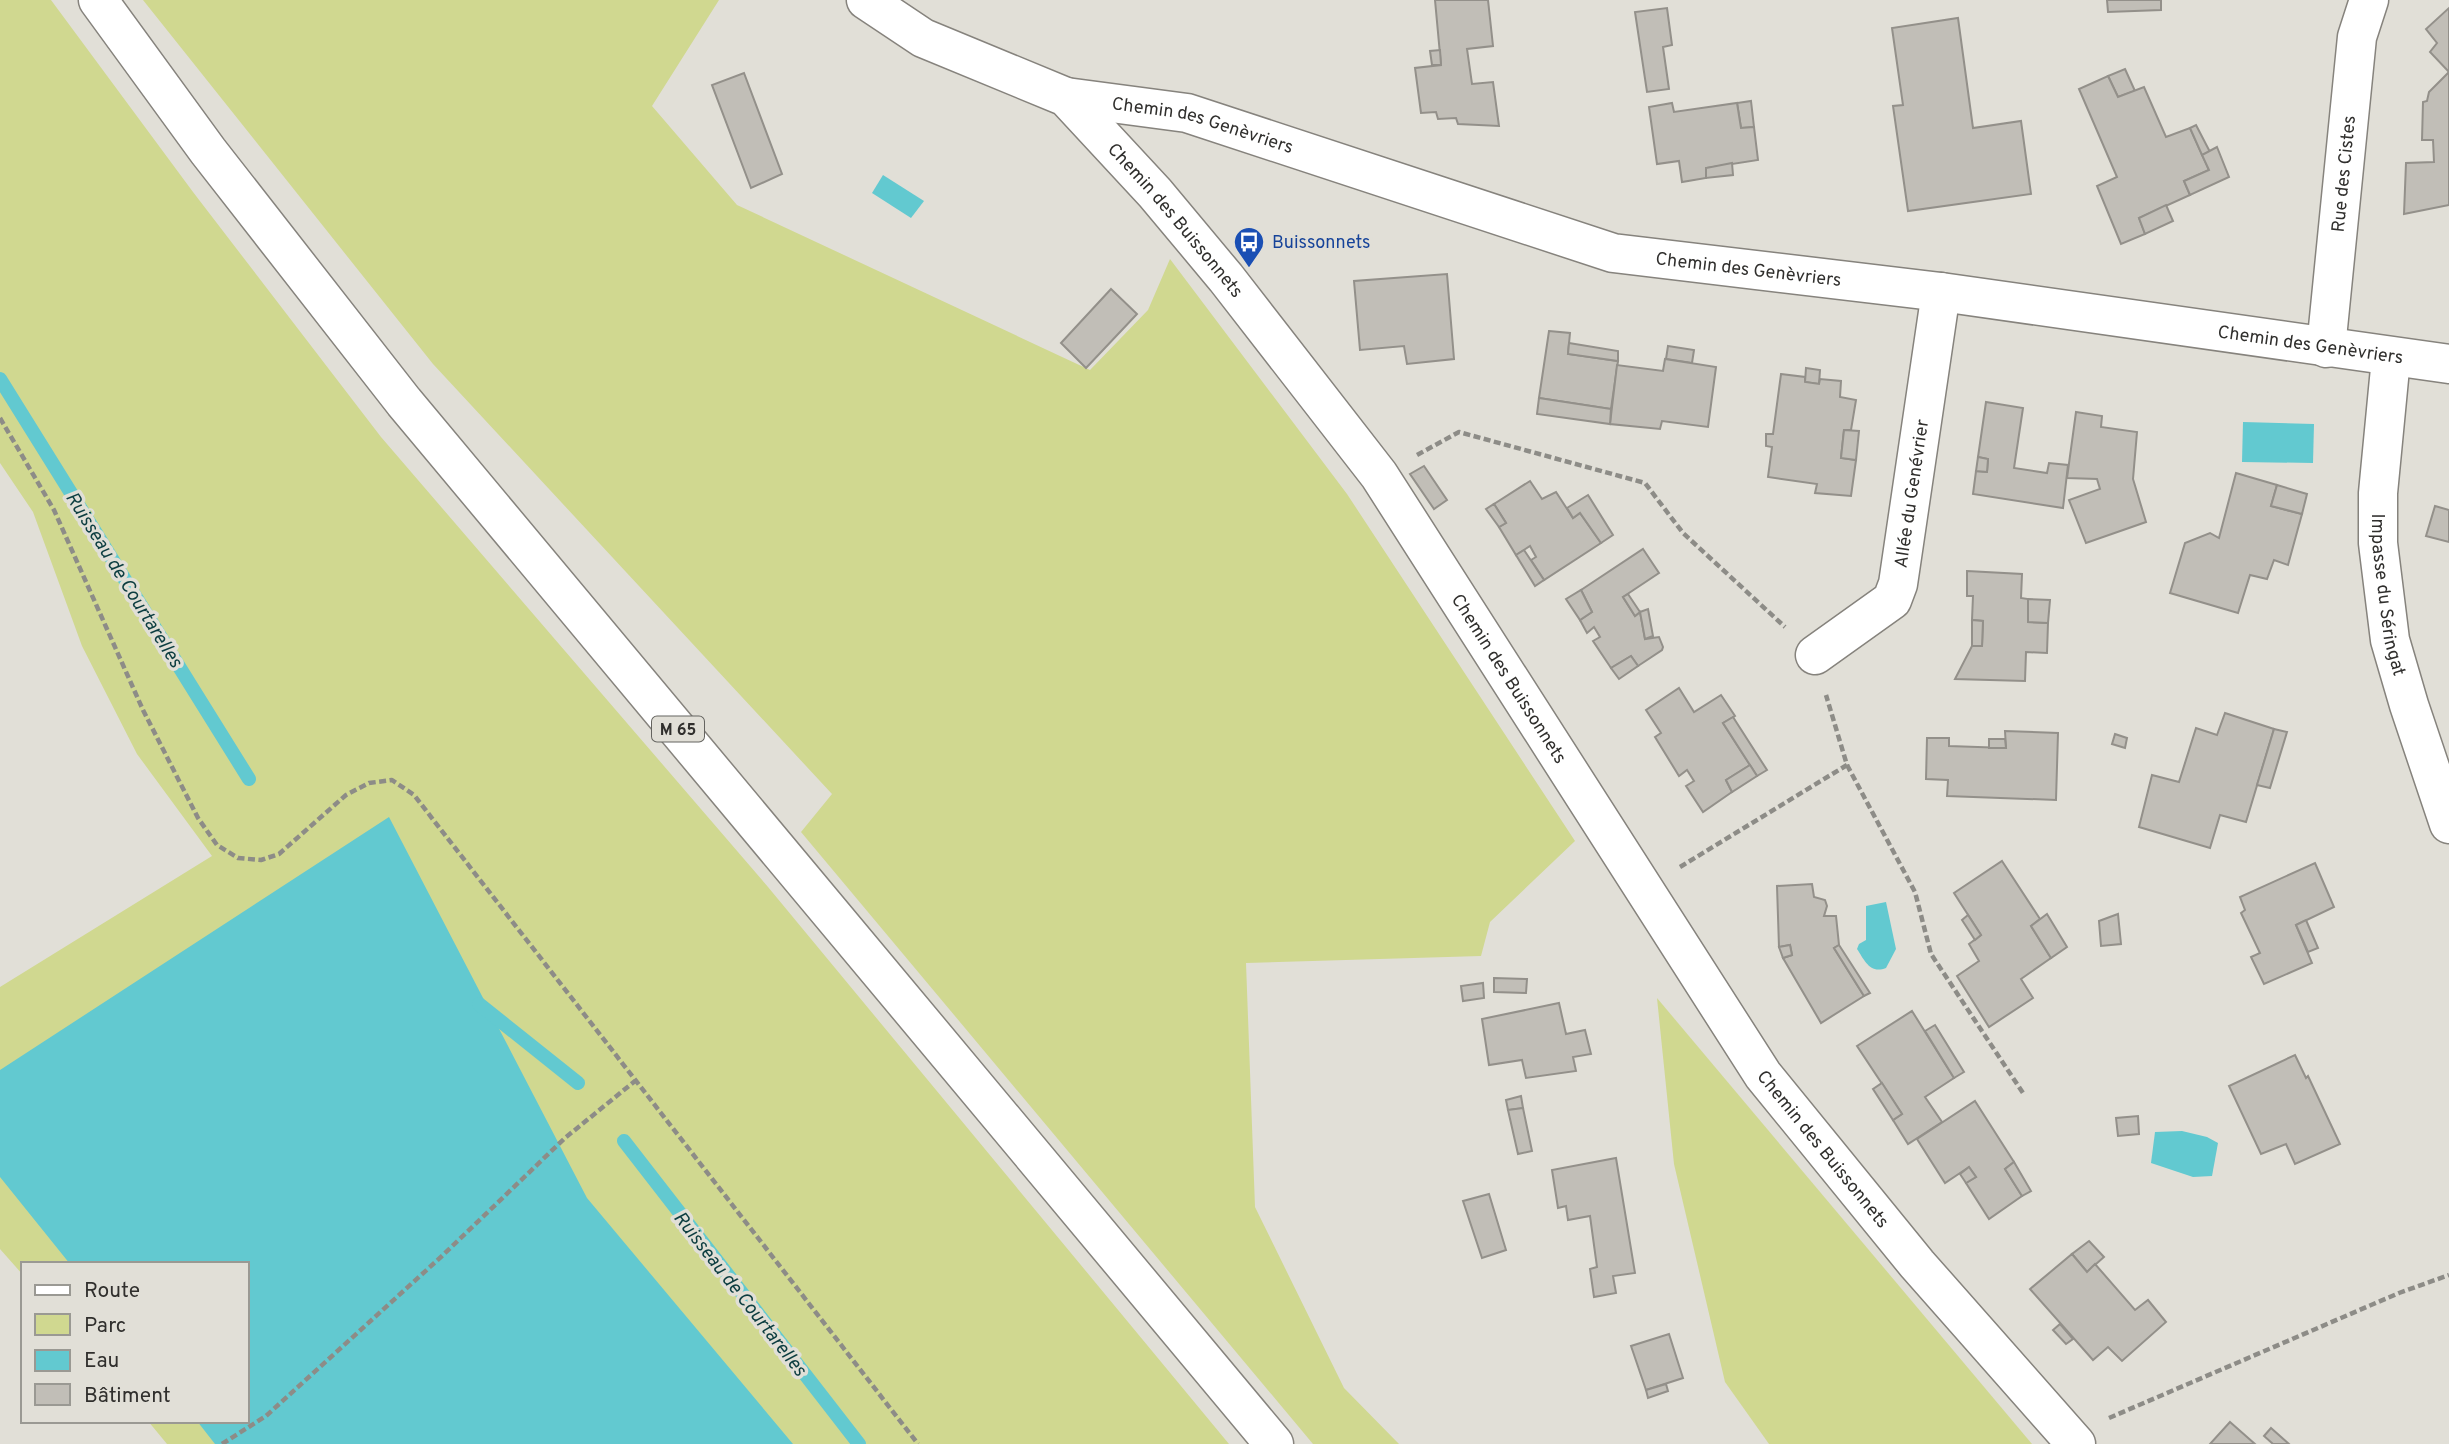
<svg xmlns="http://www.w3.org/2000/svg" width="2449" height="1444" font-family="Overpass,sans-serif">
  <style>
    .green { fill: #d0d890 }
    .water { fill: #62c9d0 }
    .lines { fill: none; stroke-linecap: round; stroke-linejoin: round }
    .stream { stroke: #62c9d0; stroke-width: 14 }
    .building { fill: #c1beb7; stroke: #93908a; stroke-width: 2 }
    .minor-casing { stroke: #86837d; stroke-width: 41 }
    .primary-casing { stroke: #86837d; stroke-width: 41 }
    .path { stroke: #8d8c87; stroke-width: 4.5; stroke-dasharray: 7 3.5; stroke-linecap: butt }
    .minor { stroke: #fff; stroke-width: 38 }
    .primary { stroke: #fff; stroke-width: 38 }
    .labels { text-anchor: middle; stroke-width: 7; stroke-linejoin: round; paint-order: stroke }
    .shield { fill: #e1dfd7; stroke: #656460; stroke-width: 2 }
    .shield-label { font-size: 16px; font-weight: bold; fill: #302f2d }
    .street-label { font-size: 18px; fill: #302f2d; stroke: #e1dfd7 }
    .transit-label { font-size: 18px; fill: #164399; stroke: #e1dfd7; text-anchor: start }
    .water-label { font-size: 19px; font-style: italic; fill: #0c3d40; stroke: #e1dfd7 }
  </style>
  <rect width="100%" height="100%" fill="#e1dfd7"/>
  <g class="green">
    <path d="M0,0H51L193,192L381,437L768,887L1229,1444H167L148,1421H247V1264H23V1275L0,1249V987L212,856L137,754L82,646L33,512L0,463Z"/>
    <path d="M143,0H719L652,106L737,205L1090,370L1148,310L1170,259L1347,494L1575,841L1490,922L1481,956L1246,963L1255,1207L1344,1388L1399,1444H1313L801,832L832,794L433,364Z"/>
    <path d="M1657,998L2032,1444H1769L1725,1382L1674,1164Z"/>
  </g>
  <g class="water">
    <path d="M883,175L924,201L911,218L872,193Z"/>
    <path d="M2243,422L2314,424L2313,463L2242,462Z"/>
    <path d="M389,817L587,1198L793,1444H215L197,1421H247V1264H70L0,1177V1070Z"/>
    <path d="M1886,902L1896,949L1886,968C1870,974 1865,961 1857,949L1859,944L1866,940V906Z"/>
    <path d="M2182,1131L2207,1137L2218,1143L2212,1176L2193,1177L2151,1163L2155,1132Z"/>
  </g>
  <g class="lines">
    <g class="stream">
      <path d="M0,379L249,779"/>
      <path d="M479,1004L578,1083"/>
      <path d="M624,1141L859,1444"/>
    </g>
  </g>
  <g class="building">
    <path d="M1435,0H1488L1493,46L1467,49L1472,84L1493,82L1499,126L1458,124L1456,118L1438,119L1436,112L1421,113L1415,68L1441,65Z"/>
    <path d="M2107,0H2161V10L2108,12Z"/>
    <path d="M1667,8L1672,45L1663,47L1669,89L1647,92L1635,12Z"/>
    <path d="M2449,8V72L2430,52L2437,43L2426,29Z"/>
    <path d="M1958,18L1973,128L2021,121L2031,194L1908,211L1893,106L1903,105L1892,28Z"/>
    <path d="M1440,50L1441,65H1432L1430,51Z"/>
    <path d="M2125,69L2135,91L2118,97L2108,76Z"/>
    <path d="M2449,72V205L2404,214L2406,163L2434,162L2433,140H2422L2423,102L2427,101L2429,92Z"/>
    <path d="M744,73L782,174L751,188L712,85Z"/>
    <path d="M2108,76L2118,97L2144,87L2166,137L2190,128L2209,170L2184,181L2190,195L2139,218L2145,234L2121,244L2097,186L2117,177L2079,89Z"/>
    <path d="M1751,101L1754,127L1741,128L1737,103Z"/>
    <path d="M1672,103L1674,112L1737,103L1741,128L1754,127L1758,160L1706,168V178L1682,182L1679,161L1657,164L1649,107Z"/>
    <path d="M2196,125L2210,152L2202,155L2190,128Z"/>
    <path d="M2217,147L2229,177L2190,195L2184,181L2209,170L2202,155Z"/>
    <path d="M1732,163L1733,175L1706,178V168Z"/>
    <path d="M2166,205L2173,221L2145,234L2139,218Z"/>
    <path d="M1447,274L1454,359L1407,364L1404,346L1360,350L1354,281Z"/>
    <path d="M1111,289L1137,314L1086,368L1061,343Z"/>
    <path d="M1549,331L1570,333L1568,354L1618,361L1611,409L1539,398Z"/>
    <path d="M1569,343L1618,351V361L1568,354Z"/>
    <path d="M1668,346L1694,350L1692,363L1666,359Z"/>
    <path d="M1665,359L1716,367L1708,427L1662,421L1660,429L1610,424L1617,365L1663,371Z"/>
    <path d="M1806,368L1820,370L1819,384L1805,382Z"/>
    <path d="M1781,374L1805,377V382L1819,384L1820,379L1841,381L1840,397L1856,400L1851,430H1844L1841,458L1856,460L1851,496L1815,493L1817,484L1768,477L1772,447L1766,446V434H1773Z"/>
    <path d="M1539,398L1611,409L1610,424L1537,414Z"/>
    <path d="M1986,402L2023,408L2014,468L2047,473L2049,463L2068,465L2063,508L1973,494L1976,471L1987,472L1988,459L1978,457Z"/>
    <path d="M2076,412L2102,416L2101,427L2137,432L2133,479L2146,522L2086,543L2069,500L2100,489L2097,479L2067,478Z"/>
    <path d="M1844,430L1859,431L1856,460L1841,458Z"/>
    <path d="M1978,457L1988,459L1987,472L1976,471Z"/>
    <path d="M1424,466L1447,500L1434,509L1410,474Z"/>
    <path d="M2236,473L2277,485L2271,506L2302,514L2288,565L2274,560L2267,579L2250,575L2238,613L2170,593L2185,543L2210,533L2219,538Z"/>
    <path d="M1530,481L1542,499L1556,492L1573,518L1580,513L1601,543L1544,580L1531,560L1536,557L1530,546L1516,555L1499,527L1506,523L1494,504Z"/>
    <path d="M2277,485L2307,494L2302,514L2271,506Z"/>
    <path d="M1588,495L1613,535L1601,543L1580,513L1573,518L1567,508Z"/>
    <path d="M1494,504L1506,523L1499,527L1486,509Z"/>
    <path d="M2435,506L2449,510V542L2426,536Z"/>
    <path d="M1643,549L1659,573L1623,597L1635,616L1640,612L1645,639L1659,637L1663,647L1662,650L1638,666L1631,656L1611,668L1593,641L1600,637L1594,627L1587,633L1580,620L1592,612L1581,590Z"/>
    <path d="M1524,550L1544,580L1535,586L1516,555Z"/>
    <path d="M1967,571L2022,574L2021,598L2028,599V622L2048,623L2047,653L2026,652L2025,681L1955,679L1972,646H1982L1983,621L1972,620L1973,596H1967Z"/>
    <path d="M1581,590L1592,612L1580,620L1566,599Z"/>
    <path d="M1628,594L1640,612L1635,616L1623,597Z"/>
    <path d="M2028,599L2050,600L2048,623L2028,622Z"/>
    <path d="M1648,609L1653,636L1645,639L1640,612Z"/>
    <path d="M1972,620L1983,621L1982,646H1972Z"/>
    <path d="M1631,656L1638,666L1619,679L1611,668Z"/>
    <path d="M1679,688L1694,712L1721,695L1735,716L1723,723L1750,765L1726,780L1732,792L1703,812L1686,786L1694,781L1687,770L1679,776L1655,737L1661,733L1646,710Z"/>
    <path d="M2225,713L2274,729L2246,822L2220,815L2210,848L2139,827L2152,775L2179,782L2196,728L2217,735Z"/>
    <path d="M1733,717L1767,770L1757,776L1723,723Z"/>
    <path d="M2274,729L2287,732L2270,788L2257,785Z"/>
    <path d="M2005,731L2058,733L2056,800L1947,796L1948,780L1926,779L1927,738H1949V746L2006,748Z"/>
    <path d="M2115,734L2127,738L2125,748L2112,744Z"/>
    <path d="M1989,739H2005L2006,748H1989Z"/>
    <path d="M1750,765L1757,776L1732,792L1726,780Z"/>
    <path d="M2002,861L2040,919L2031,926L2051,958L2021,979L2033,998L1989,1027L1957,976L1979,961L1969,944L1981,935L1954,893Z"/>
    <path d="M2315,863L2334,907L2296,925L2312,963L2264,984L2251,957L2260,953L2241,913L2245,910L2240,897Z"/>
    <path d="M1812,884L1814,897L1825,900L1827,906L1824,916H1836L1839,945L1834,948L1864,996L1821,1023L1783,958L1792,955L1790,945L1779,947L1777,886Z"/>
    <path d="M2047,914L2067,947L2051,958L2031,926Z"/>
    <path d="M2118,914L2121,944L2101,946L2099,921Z"/>
    <path d="M1968,915L1981,935L1975,940L1962,920Z"/>
    <path d="M2306,920L2318,948L2308,952L2296,925Z"/>
    <path d="M1790,945L1792,955L1783,958L1779,947Z"/>
    <path d="M1839,945L1870,993L1864,996L1834,948Z"/>
    <path d="M1494,978L1527,979L1526,993L1494,992Z"/>
    <path d="M1483,983L1484,998L1463,1001L1461,986Z"/>
    <path d="M1559,1003L1566,1034L1585,1030L1591,1054L1573,1057L1576,1071L1526,1078L1522,1060L1489,1065L1482,1019Z"/>
    <path d="M1912,1011L1954,1078L1925,1097L1942,1122L1908,1144L1893,1120L1902,1114L1857,1046Z"/>
    <path d="M1935,1025L1964,1072L1954,1078L1925,1031Z"/>
    <path d="M2295,1055L2306,1078L2308,1076L2340,1144L2295,1164L2286,1144L2261,1154L2229,1086Z"/>
    <path d="M1882,1083L1902,1114L1893,1120L1873,1089Z"/>
    <path d="M1521,1096L1523,1108L1508,1110L1506,1100Z"/>
    <path d="M1975,1101L2014,1162L2005,1169L2022,1196L1989,1219L1966,1183L1976,1177L1969,1167L1945,1183L1917,1139Z"/>
    <path d="M1523,1108L1532,1151L1518,1154L1508,1110Z"/>
    <path d="M2138,1116L2139,1134L2118,1136L2116,1118Z"/>
    <path d="M1616,1158L1635,1273L1613,1276L1616,1293L1594,1297L1590,1269L1597,1267L1590,1216L1568,1220L1566,1206L1558,1208L1552,1170Z"/>
    <path d="M2014,1162L2031,1191L2022,1196L2005,1169Z"/>
    <path d="M1969,1167L1976,1177L1966,1183L1960,1174Z"/>
    <path d="M1489,1194L1506,1250L1482,1258L1463,1201Z"/>
    <path d="M2089,1241L2104,1257L2087,1272L2072,1254Z"/>
    <path d="M2072,1254L2087,1272L2095,1264L2135,1310L2148,1300L2166,1322L2122,1361L2108,1347L2093,1360L2030,1289Z"/>
    <path d="M2060,1324L2073,1339L2066,1344L2053,1330Z"/>
    <path d="M1669,1334L1683,1378L1646,1390L1631,1346Z"/>
    <path d="M1666,1384L1668,1391L1648,1398L1646,1390Z"/>
    <path d="M2230,1422L2255,1444H2210Z"/>
    <path d="M2271,1428L2289,1444H2273L2264,1436Z"/>
  </g>
  <g class="lines">
    <g class="minor-casing">
      <g id="minor">
        <path id="s1" d="M866,0L923,38L1066,97L1155,193L1226,278L1379,475L1763,1075L1917,1264L2076,1444"/>
        <path id="s2" d="M1066,97L1187,113L1613,253L1941,292L2449,364"/>
        <path id="s3" d="M2326,348L2357,37L2369,0"/>
        <path id="s4" d="M2391,358L2378,493V543L2390,640L2409,705L2449,824"/>
        <path id="s5" d="M1815,655L1892,600L1898,584L1941,292"/>
      </g>
    </g>
    <g class="primary-casing">
      <path id="primary" d="M98,0L208,151L404,402L1274,1444"/>
    </g>
    <g class="path">
      <path d="M0,418L54,510L143,710L198,818L217,845L238,858L261,860L279,854L346,795L369,783L392,780L414,795L918,1444"/>
      <path d="M1417,455L1459,432L1645,483L1683,533L1785,627"/>
      <path d="M1847,765L1915,892L1931,954L2023,1093"/>
      <path d="M1680,867L1847,765L1826,695"/>
      <path d="M2109,1418L2399,1293L2449,1275"/>
      <path d="M222,1444L266,1416L442,1256L565,1138L635,1081"/>
    </g>
    <use href="#minor" class="minor"/>
    <use href="#primary" class="primary"/>
  </g>
  <defs>
    <g id="bus-pin" transform="scale(1.575)"><path d="M0 17L-7.5 6A9.5 9.5 0 1 1 7.5 6Z" fill="#1a4fb4" stroke="#e1dfd7"/><path d="M-5-6H5V4H4V6H2V4H-2V6H-4V4H-5ZM-3.5-4V0h7V-4ZM-3.5 1.2v1.5H-2V1.2ZM2 1.2v1.5H3.5V1.2Z" fill="#fff"/></g>
  </defs>
  <g fill-rule="evenodd">
    <use href="#bus-pin" x="1249" y="242"/>
  </g>
  <g class="labels">
    <rect class="shield" x="652" y="716.5" width="52" height="25" rx="5"/>
    <g class="shield-label">
      <text x="678" y="735">M 65</text>
    </g>
    <g class="street-label">
      <text dy="6" stroke="none"><textPath href="#s2" startOffset="140">Chemin des Genèvriers</textPath></text>
      <text dy="6" stroke="none"><textPath href="#s3" startOffset="175">Rue des Cistes</textPath></text>
      <text dy="6" stroke="none"><textPath href="#s1" startOffset="388">Chemin des Buissonnets</textPath></text>
      <text dy="6" stroke="none"><textPath href="#s2" startOffset="707">Chemin des Genèvriers</textPath></text>
      <text dy="6" stroke="none"><textPath href="#s2" startOffset="1274">Chemin des Genèvriers</textPath></text>
      <text dy="6" stroke="none"><textPath href="#s5" startOffset="203">Allée du Genévrier</textPath></text>
      <text dy="6" stroke="none"><textPath href="#s4" startOffset="238">Impasse du Séringat</textPath></text>
      <text dy="6" stroke="none"><textPath href="#s1" startOffset="956">Chemin des Buissonnets</textPath></text>
      <text dy="6" stroke="none"><textPath href="#s1" startOffset="1522">Chemin des Buissonnets</textPath></text>
    </g>
    <g class="transit-label">
      <text x="1272" y="248">Buissonnets</text>
    </g>
    <g class="water-label">
      <text transform="translate(125 579) rotate(58)" y="7">Ruisseau de Courtarelles</text>
      <text transform="translate(741 1293) rotate(52)" y="7">Ruisseau de Courtarelles</text>
    </g>
  </g>
  <rect x="21" y="1262" width="228" height="161" fill="#e1dfd7" stroke="#9a9993" stroke-width="2"/>
  <rect x="35" y="1285" width="35" height="10" fill="#ffffff" stroke="#9a9993" stroke-width="2"/>
  <text x="84" y="1297" font-size="21" fill="#302f2d">Route</text>
  <rect x="35" y="1314" width="35" height="21" fill="#d0d890" stroke="#9a9993" stroke-width="2"/>
  <text x="84" y="1332" font-size="21" fill="#302f2d">Parc</text>
  <rect x="35" y="1350" width="35" height="21" fill="#62c9d0" stroke="#9a9993" stroke-width="2"/>
  <text x="84" y="1367" font-size="21" fill="#302f2d">Eau</text>
  <rect x="35" y="1384" width="35" height="21" fill="#c1beb7" stroke="#9a9993" stroke-width="2"/>
  <text x="84" y="1402" font-size="21" fill="#302f2d">Bâtiment</text>
</svg>
